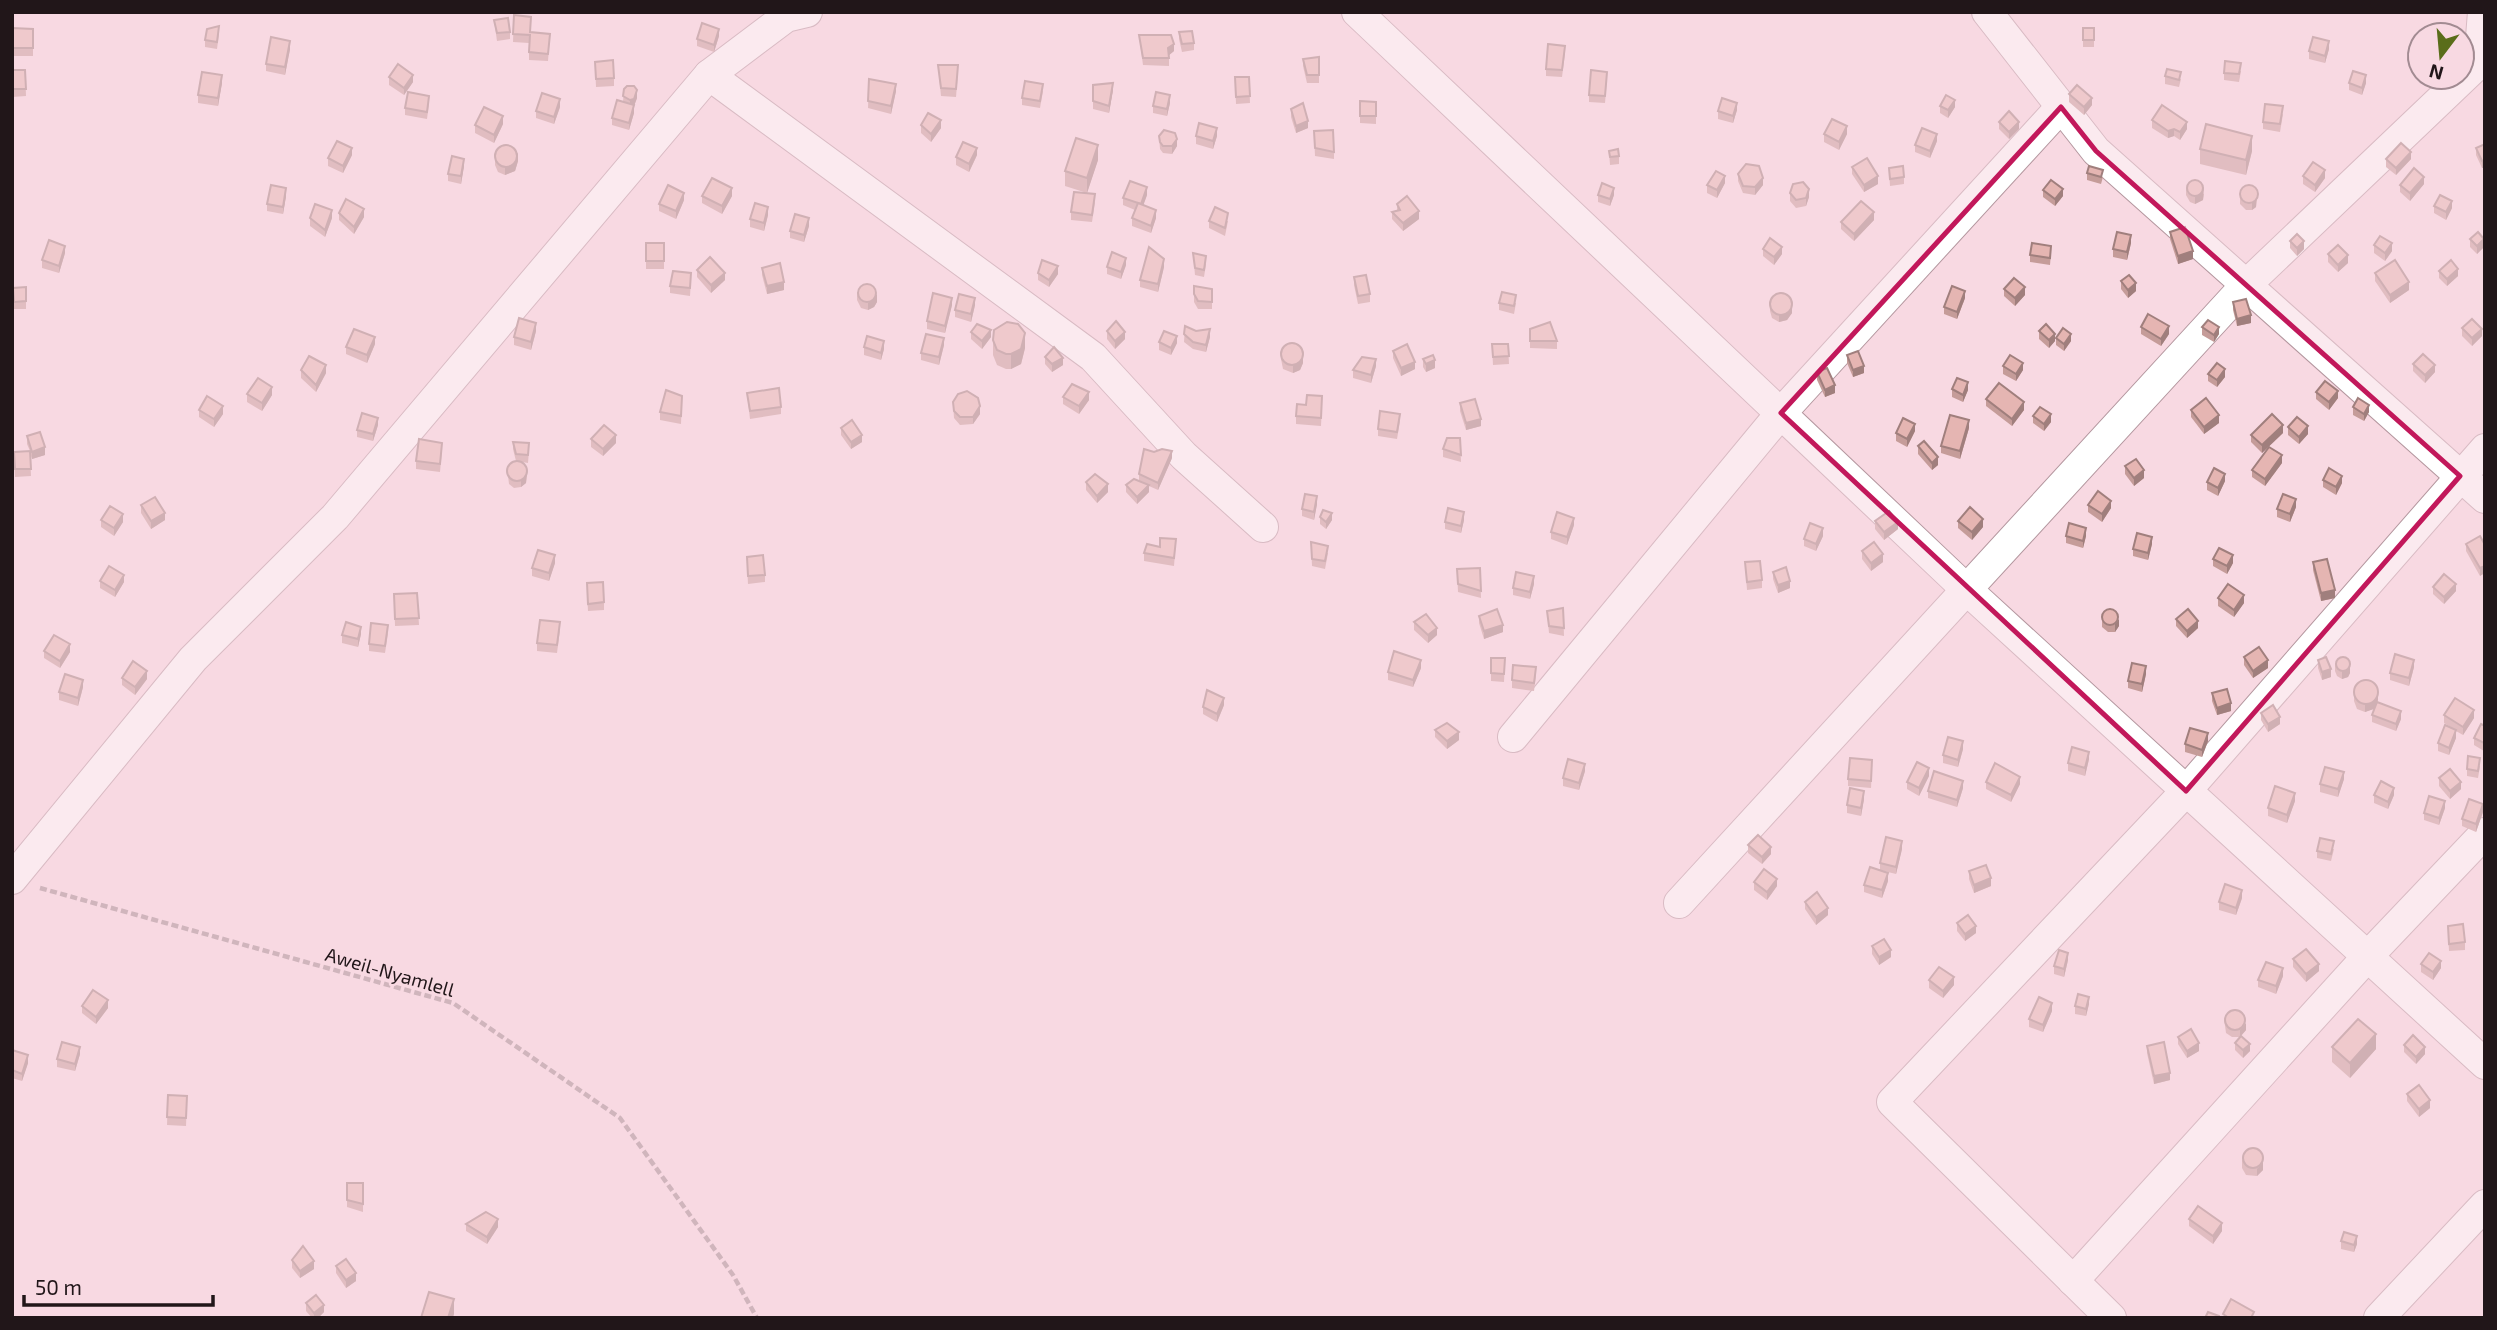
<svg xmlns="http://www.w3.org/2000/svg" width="2497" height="1330" font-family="'Exo 2',sans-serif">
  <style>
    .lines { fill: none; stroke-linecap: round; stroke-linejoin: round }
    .minor-casing { stroke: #b4979f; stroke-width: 32 }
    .path { stroke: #9f898f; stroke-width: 4.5; stroke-dasharray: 7 3.5; stroke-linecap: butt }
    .minor { stroke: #fff; stroke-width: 30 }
    .wall { fill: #c59c99 }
    .shaded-wall { fill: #a07f7d }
    .building { fill: #e5b5b2; stroke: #a07f7d; stroke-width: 2 }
    .marked { fill: none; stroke: #c2185b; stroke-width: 5; stroke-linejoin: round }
    .labels { text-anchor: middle; stroke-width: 5; stroke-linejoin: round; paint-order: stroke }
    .street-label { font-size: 19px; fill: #211619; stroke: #f8d9e2 }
  </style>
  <rect width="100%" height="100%" fill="#f8d9e2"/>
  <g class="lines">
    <g class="minor-casing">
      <g id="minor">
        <path d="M807,12L786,17L709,75L1093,357L1184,456L1263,527"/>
        <path d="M1357,12L1966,589L2485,1064"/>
        <path d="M1987,12L2096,151L2485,498"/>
        <path d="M1513,737L1781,413L2061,107"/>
        <path d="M12,879L193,659L335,517L709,75"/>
        <path d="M1679,903L2246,285L2479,63L2483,12"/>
        <path d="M2073,1281L2367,957L2485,833"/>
        <path d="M2111,1318L1892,1102L2186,791L2485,449"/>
        <path d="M2379,1318L2485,1205"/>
      </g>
    </g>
    <path class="path" d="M40,888L453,1003L620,1118L733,1275L757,1318"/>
    <use href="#minor" class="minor"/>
  </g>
  <g class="wall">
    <path d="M514,15L531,32L550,34L548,61L529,60V43L513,42Z"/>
    <path d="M494,20L510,32V39L497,41Z"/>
    <path d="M12,28L33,29V56H12Z"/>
    <rect x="2083" y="28" width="11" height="19"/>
    <path d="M1179,32L1194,43V50L1182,52L1179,39Z"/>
    <path d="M219,33L217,49L205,47V40Z"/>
    <path d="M1139,35L1174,51L1169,55V66L1143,65Z"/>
    <path d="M719,36L714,52L697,46V39Z"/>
    <path d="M290,49L285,75L266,71V64Z"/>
    <path d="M2329,49L2325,63L2309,59V51Z"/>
    <path d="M1565,53L1562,77L1546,76V69Z"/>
    <path d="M1319,57V83H1307L1303,66V59Z"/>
    <path d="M595,62L614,78V86L596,87Z"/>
    <path d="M938,65L958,72L956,97L941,96Z"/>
    <path d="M12,70H25L26,96L12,97Z"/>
    <path d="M2241,71L2239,82L2224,80V73Z"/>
    <path d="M2165,76L2181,79L2179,87L2165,84Z"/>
    <path d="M389,77L413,82L404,95L389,85Z"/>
    <path d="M1235,77H1249L1250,103L1236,104Z"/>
    <path d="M869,79L896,91L891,114L868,108Z"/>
    <path d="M1607,79L1605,103L1589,102V95Z"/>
    <path d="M222,83L218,106L198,103V95Z"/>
    <path d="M2349,83H2366L2362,95L2349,90Z"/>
    <path d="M1093,85L1113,90L1109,113L1093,109Z"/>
    <path d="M624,89L637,98L634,106V113L629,130L612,125V118L623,102Z"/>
    <path d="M1043,91L1040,108L1022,105V98Z"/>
    <path d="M2069,94L2092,105L2084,115L2069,102Z"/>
    <path d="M1360,101L1376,102V124L1360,123Z"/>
    <path d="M429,103L427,119L405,115V108Z"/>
    <path d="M1170,103L1167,116L1153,113V106Z"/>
    <path d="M1940,106L1955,107L1948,118L1940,113Z"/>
    <path d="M560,107L554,124L536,118V111Z"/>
    <path d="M1291,109L1308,128L1296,133L1291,117Z"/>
    <path d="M1737,110L1733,123L1718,119V111Z"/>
    <path d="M2283,114L2280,132L2263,129V122Z"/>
    <path d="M2152,120L2187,129L2180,140L2174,136L2168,138L2152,128Z"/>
    <path d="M1999,122L2019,129L2009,139L1999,129Z"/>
    <path d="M503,124L494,143L475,133V125Z"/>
    <path d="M921,125L941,128L931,142L921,133Z"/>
    <path d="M1314,131L1334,152V159L1315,156Z"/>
    <path d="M1824,134H1847L1839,150L1824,142Z"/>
    <path d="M1159,136L1177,146L1172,154L1163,153L1160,149Z"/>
    <path d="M1196,136H1217L1213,149L1196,144Z"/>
    <path d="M1937,141L1930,158L1915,152V145Z"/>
    <path d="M2485,144V167L2482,168L2476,155V148Z"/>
    <path d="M2200,149L2252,151L2246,175L2200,164Z"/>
    <path d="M1609,151L1619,156V164L1610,165Z"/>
    <path d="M352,155L343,173L328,166V158Z"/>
    <path d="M977,155L969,172L956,165V157Z"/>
    <path d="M495,157L518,161L515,171L505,175L498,172L495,165Z"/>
    <path d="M2386,159H2411L2396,175L2386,167Z"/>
    <path d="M1098,160L1087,193L1065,186V171Z"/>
    <path d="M464,166L461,184L448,181V174Z"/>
    <path d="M1852,167L1878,184L1864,192L1852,174Z"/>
    <path d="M1889,168L1904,177V184L1890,186Z"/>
    <path d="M2087,173L2103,177L2101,184L2087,180Z"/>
    <path d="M1738,174L1763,185L1755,195L1743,193L1738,181Z"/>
    <path d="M2303,176L2325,178L2315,192L2303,184Z"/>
    <path d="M1725,183L1717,198L1707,193V185Z"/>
    <path d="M2424,184L2410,201L2400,192V185Z"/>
    <path d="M2186,188L2204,194L2203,200L2195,204L2190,202L2186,195Z"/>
    <path d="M2043,190L2063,196L2055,206L2043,197Z"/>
    <path d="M2240,190L2257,198L2256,207L2252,210H2246L2240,204Z"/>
    <path d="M1790,193L1809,197L1806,206L1796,208L1790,201Z"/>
    <path d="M1147,195L1143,205L1156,218L1151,233L1132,226V218L1135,210L1123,205V198Z"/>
    <path d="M1598,195H1614L1610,206L1598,202Z"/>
    <path d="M286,196L283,214L267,211V204Z"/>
    <path d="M702,196H732L722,214L702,203Z"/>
    <path d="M684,200L676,219L659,211V204Z"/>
    <path d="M1095,202L1092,222L1071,220V212Z"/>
    <path d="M1397,204L1419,219L1403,231L1392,219V212L1397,210Z"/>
    <path d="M2434,206L2452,208L2446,220L2434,213Z"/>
    <path d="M339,213L364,217L354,234L339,220Z"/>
    <path d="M768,215L764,231L750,227V219Z"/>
    <path d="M310,218H332L325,237L310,226Z"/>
    <path d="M1874,220L1854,241L1841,229V222Z"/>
    <path d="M1209,221H1228L1225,236L1209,228Z"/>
    <path d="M809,226L804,242L790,238V231Z"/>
    <path d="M2170,232L2193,259L2178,264L2170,239Z"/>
    <path d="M2470,239L2484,247L2477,254L2470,247Z"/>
    <path d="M2290,241L2304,249L2297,256L2290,248Z"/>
    <rect x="646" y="243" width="18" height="26"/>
    <path d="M2131,243L2127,260L2113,257V249Z"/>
    <path d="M2374,245L2392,251L2385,261L2374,253Z"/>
    <path d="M1763,249L1782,254L1774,265L1763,256Z"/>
    <path d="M65,253L59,273L42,268V260Z"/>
    <path d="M1193,253L1206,264L1204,277L1195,275Z"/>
    <path d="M2051,253L2050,265L2030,262V255Z"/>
    <path d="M2328,254L2348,263L2338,272L2328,262Z"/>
    <path d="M1126,265L1121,279L1107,274V267Z"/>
    <path d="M1164,267L1158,292L1140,287V280Z"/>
    <path d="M762,268L784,290L767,294L762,275Z"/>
    <path d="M697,270L725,280L711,293L697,277Z"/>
    <path d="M2439,271L2458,276L2447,286L2439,278Z"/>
    <path d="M1038,273L1058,274L1049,287L1038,280Z"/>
    <path d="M2375,273L2409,290L2390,303L2375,281Z"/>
    <path d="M1354,277L1370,294V302L1358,304L1354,285Z"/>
    <path d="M691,280L690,296L670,293V286Z"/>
    <path d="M2121,281L2136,291L2128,298L2121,289Z"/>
    <path d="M1194,286L1212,289V309H1198L1194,302Z"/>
    <path d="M26,287V309H14L13,288Z"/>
    <path d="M2004,289L2025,295L2015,306L2004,296Z"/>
    <path d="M857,292L877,302L874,307L868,310L861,308L857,300Z"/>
    <path d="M1965,298L1957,319L1944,314V307Z"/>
    <path d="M2233,302L2251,323L2237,326L2233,310Z"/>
    <path d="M1499,303H1516L1514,314L1499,310Z"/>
    <path d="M1770,303L1792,313L1787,320L1779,322L1772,318L1770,311Z"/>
    <path d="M952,305L945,333L927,329V321Z"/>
    <path d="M975,305L971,322L955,317V310Z"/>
    <path d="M1185,326L1210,337L1206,352L1193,349L1184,342Z"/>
    <path d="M2141,327L2169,334L2161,346L2141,334Z"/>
    <path d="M2202,327L2219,334L2214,342L2202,335Z"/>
    <path d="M2462,328L2482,336L2472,346L2462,336Z"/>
    <path d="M1530,329L1557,341V349L1530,348Z"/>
    <path d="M536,331L531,350L514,345V337Z"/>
    <path d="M1107,331L1125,339L1115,349L1107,339Z"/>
    <path d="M2039,331L2055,341L2049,348L2039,339Z"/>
    <path d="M971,332L991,337L982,349L971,339Z"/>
    <path d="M2056,338L2071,341L2064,351L2056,345Z"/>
    <path d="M993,340L1025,348L1021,364L1011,369H1006L997,365L993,355Z"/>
    <path d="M1159,342L1177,343L1171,355L1159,350Z"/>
    <path d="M375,344L367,363L346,354V347Z"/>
    <path d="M1492,344H1508L1509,364L1493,365Z"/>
    <path d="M944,345L939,365L921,360V353Z"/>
    <path d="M864,347L884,349L881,360L864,355Z"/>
    <path d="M1393,351L1415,369L1401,376L1393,358Z"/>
    <path d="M1281,352L1303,363L1300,370L1293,373L1283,369L1281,359Z"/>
    <path d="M1847,355L1864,373L1853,377L1847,363Z"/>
    <path d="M1045,357L1063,365L1052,372L1045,364Z"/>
    <path d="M1423,359L1435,368L1426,372L1423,367Z"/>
    <path d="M2413,364L2435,372L2425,383L2413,371Z"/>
    <path d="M1376,366L1371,383L1353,378V370Z"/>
    <path d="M2003,366L2023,370L2016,381L2003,374Z"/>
    <path d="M301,370L326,373L316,392L301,378Z"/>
    <path d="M1817,372L1835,393L1825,397L1817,380Z"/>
    <path d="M2208,374L2225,377L2217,387L2208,381Z"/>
    <path d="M1952,389L1968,390L1963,402L1952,397Z"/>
    <path d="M2316,392L2338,398L2329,410L2316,399Z"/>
    <path d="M747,393L781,407V414L750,419Z"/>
    <path d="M247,394L272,395L262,411L247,402Z"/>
    <path d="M682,396L681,424L660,420V412Z"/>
    <path d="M1063,397L1089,400L1079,414L1063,404Z"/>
    <path d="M1986,399L2024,410L2012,426L1986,406Z"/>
    <path d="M953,402L980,414L973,424L960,425L954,418Z"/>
    <path d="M1460,403L1481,426L1466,430L1460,411Z"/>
    <path d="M1322,404L1321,426L1296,424V416L1306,405Z"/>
    <path d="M2353,407L2369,412L2364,421L2353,415Z"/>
    <path d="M199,410L223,414L214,427L199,417Z"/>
    <path d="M2191,410L2219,423L2204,434L2191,417Z"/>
    <path d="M2033,416L2051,422L2044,431L2033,423Z"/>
    <path d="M1400,421L1397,439L1378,436V429Z"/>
    <path d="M378,425L373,441L357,437V430Z"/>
    <path d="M2288,427L2308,434L2299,444L2288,435Z"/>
    <path d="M841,428L862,442L851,449L841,435Z"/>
    <path d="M1969,428L1960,459L1941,453V446Z"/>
    <path d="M1915,431L1907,447L1896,441V433Z"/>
    <path d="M2283,433L2262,453L2251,442V435Z"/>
    <path d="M27,436L45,455L32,459L30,453L31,476L15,477L14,452L30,451L27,444Z"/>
    <path d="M1460,438L1461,462L1443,457V449Z"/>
    <path d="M591,439L616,443L603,456L591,447Z"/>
    <path d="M513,442L529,450L528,463L522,462L527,476L526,483L521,487L514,488L509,484L507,467L516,461L513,449Z"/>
    <path d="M1918,446L1938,465L1932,470L1918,454Z"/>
    <path d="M442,450L440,472L416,469V461Z"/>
    <path d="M1172,458L1158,490L1149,486V492L1137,504L1126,492V485L1139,481V474Z"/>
    <path d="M2282,463L2265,486L2252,477V470Z"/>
    <path d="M2125,466L2144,478L2134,486L2125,474Z"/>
    <path d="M2323,480L2342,483L2336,495L2323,487Z"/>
    <path d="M2225,481L2218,496L2207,490V482Z"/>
    <path d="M1086,482L1108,492L1097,503L1086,490Z"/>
    <path d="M1317,504L1314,520L1302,516V509Z"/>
    <path d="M141,505L165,520L151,529L141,513Z"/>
    <path d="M2088,505L2111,508L2102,522L2088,512Z"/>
    <path d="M2296,507L2290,522L2277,517V509Z"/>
    <path d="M1320,517L1332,520L1326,529L1320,524Z"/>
    <path d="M101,520L123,522L114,536L101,527Z"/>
    <path d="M1464,520L1461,533L1445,529V522Z"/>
    <path d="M1875,521L1898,529L1884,540L1875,529Z"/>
    <path d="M1958,521L1983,527L1972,540L1958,528Z"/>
    <path d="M1574,525L1567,545L1551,539V532Z"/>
    <path d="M1823,536L1816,551L1804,546V539Z"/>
    <path d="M2066,536H2086L2083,548L2066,543Z"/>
    <path d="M1176,539L1174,566L1144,561V553Z"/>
    <path d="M1311,542L1328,553L1325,569L1312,566Z"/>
    <path d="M2152,544L2148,560L2133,556V549Z"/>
    <path d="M2466,544L2485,545L2480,576L2466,551Z"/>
    <path d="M1862,551L1883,562L1871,571L1862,559Z"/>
    <path d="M2213,559L2233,563L2227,574L2213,566Z"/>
    <path d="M1745,562L1762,580V588L1747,590Z"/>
    <path d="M2313,562L2335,598L2321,601L2313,570Z"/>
    <path d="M555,563L549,581L532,576V568Z"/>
    <path d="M747,564L765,575V582L748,584Z"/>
    <path d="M1480,568L1481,598L1458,592L1457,569Z"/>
    <path d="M1773,572L1790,588L1778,593L1773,579Z"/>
    <path d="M100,581L124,582L115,597L100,588Z"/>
    <path d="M1534,584L1530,599L1513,595V588Z"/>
    <path d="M2433,587L2456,591L2444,604L2433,594Z"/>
    <path d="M587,590L604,602V610L588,611Z"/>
    <path d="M417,593L419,625L395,626L394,594Z"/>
    <path d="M2218,598L2244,603L2234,617L2218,606Z"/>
    <path d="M1563,608L1564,636L1549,633L1547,611Z"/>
    <path d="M2102,613L2119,626L2115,632H2108L2102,627Z"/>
    <path d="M1479,616L1503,632L1484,639L1479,623Z"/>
    <path d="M2176,619L2198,628L2187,638L2176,626Z"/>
    <path d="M1414,622L1437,635L1428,643L1414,630Z"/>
    <path d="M560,630L557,653L537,651V643Z"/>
    <path d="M388,633L385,653L369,651V644Z"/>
    <path d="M361,634L358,647L342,643V635Z"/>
    <path d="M44,651L70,652L60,668L44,658Z"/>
    <path d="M2244,657L2268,668L2253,678L2244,665Z"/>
    <path d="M1491,658H1505L1504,682L1491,681Z"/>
    <path d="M2318,660L2331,677L2322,680L2318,668Z"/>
    <path d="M2335,663L2350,673L2348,677L2342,679L2337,676L2335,671Z"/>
    <path d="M2414,667L2409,686L2390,680V673Z"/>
    <path d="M1421,668L1413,687L1388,680V672Z"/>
    <path d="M2146,674L2142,692L2128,688V681Z"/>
    <path d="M1536,675L1534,691L1512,688V680Z"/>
    <path d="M122,678L147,679L135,695L122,685Z"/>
    <path d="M83,687L78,706L59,700V692Z"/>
    <path d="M2212,693L2231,711L2217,715L2212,701Z"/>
    <path d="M2354,693L2378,700L2377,702L2401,719L2396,731L2372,722V715L2375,708L2365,712L2357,709L2354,701Z"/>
    <path d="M1224,705L1217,722L1203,714V707Z"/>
    <path d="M2261,713L2280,724L2268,732L2261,720Z"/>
    <path d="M2444,715L2474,718L2463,735L2456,731V738L2449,755L2438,751V743L2454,729L2444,723Z"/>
    <path d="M2485,726V750L2484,751L2474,745V738Z"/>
    <path d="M1435,730L1459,740L1447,749L1435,737Z"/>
    <path d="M2208,741L2202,757L2185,752V744Z"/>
    <path d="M1963,749L1958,767L1943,763V755Z"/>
    <path d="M2089,759L2085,776L2068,771V763Z"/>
    <path d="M2480,766L2478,778L2467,776V769Z"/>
    <path d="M1872,767L1871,788L1848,786V779Z"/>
    <path d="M1585,771L1579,790L1563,786V778Z"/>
    <path d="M1929,776L1919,796L1907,789V782Z"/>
    <path d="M2439,778L2461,789L2450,799L2439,786Z"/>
    <path d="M2344,779L2338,797L2320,792V784Z"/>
    <path d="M1986,782L2020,784L2011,802L1986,789Z"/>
    <path d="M1963,788L1957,807L1928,798V791Z"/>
    <path d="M2374,795H2394L2388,809L2374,803Z"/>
    <path d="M1864,799L1861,816L1847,813V805Z"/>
    <path d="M2295,801L2287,823L2268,816V808Z"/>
    <path d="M2445,808L2439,825L2424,820V813Z"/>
    <path d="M2483,812L2476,832L2462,826V819Z"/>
    <path d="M1748,845L1771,854L1762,864L1748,853Z"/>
    <path d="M1902,849L1896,874L1880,870V863Z"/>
    <path d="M2334,849L2331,861L2317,858V851Z"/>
    <path d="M1969,871L1991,886L1974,893L1969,879Z"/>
    <path d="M1888,881L1882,898L1864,892V885Z"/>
    <path d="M1754,882L1777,886L1767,900L1754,890Z"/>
    <path d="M2242,898L2236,915L2219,910V902Z"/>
    <path d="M1805,902L1828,915L1816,925L1805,909Z"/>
    <path d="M1957,923L1976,933L1965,941L1957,931Z"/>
    <path d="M2448,926L2465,942V950L2449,951Z"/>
    <path d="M1872,946L1891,957L1879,965L1872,954Z"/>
    <path d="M2293,959L2319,971L2306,982L2293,967Z"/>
    <path d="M2068,960L2064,977L2054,974V966Z"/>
    <path d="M2421,964L2441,968L2433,980L2421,972Z"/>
    <path d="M2283,976L2276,994L2258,987V980Z"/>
    <path d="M1929,980L1954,985L1943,998L1929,988Z"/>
    <path d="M2089,1004L2086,1016L2075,1014V1006Z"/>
    <path d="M82,1006L108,1008L96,1024L82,1013Z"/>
    <path d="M2052,1011L2043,1032L2029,1027V1019Z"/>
    <path d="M2224,1018L2246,1030L2240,1037H2232L2226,1033Z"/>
    <path d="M2178,1037L2199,1051L2187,1058L2178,1044Z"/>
    <path d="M2235,1043L2250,1051L2243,1058L2235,1050Z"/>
    <path d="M2404,1045L2425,1054L2416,1064L2404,1052Z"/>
    <path d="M2147,1046L2170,1080L2154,1084L2147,1053Z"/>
    <path d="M2332,1047L2376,1049L2350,1078L2332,1062Z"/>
    <path d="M12,1050L28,1063L22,1081L12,1078Z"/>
    <path d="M80,1054L75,1071L57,1067V1059Z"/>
    <path d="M2407,1094L2430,1108L2419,1117L2407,1101Z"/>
    <path d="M168,1095L187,1096L186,1126L167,1125Z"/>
    <path d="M2242,1160L2263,1170L2257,1176L2246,1175L2242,1168Z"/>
    <path d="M347,1183H363V1212L347,1207Z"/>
    <path d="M2189,1219L2222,1231L2213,1244L2189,1226Z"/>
    <path d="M466,1224L498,1227L487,1244L466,1231Z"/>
    <path d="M2341,1241L2357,1244L2354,1252L2341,1249Z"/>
    <path d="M292,1260L314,1269L300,1278L292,1268Z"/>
    <path d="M336,1266L356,1281L346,1288L336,1273Z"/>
    <path d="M306,1303L324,1312L318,1318H312L306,1311Z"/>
  </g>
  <g class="shaded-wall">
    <path d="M719,29V36L714,52V45Z"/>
    <path d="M290,41V49L285,75V67Z"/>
    <path d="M2329,41V49L2325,63V56Z"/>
    <path d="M1174,44V51L1168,56V48Z"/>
    <path d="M222,75V83L218,106V98Z"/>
    <path d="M413,75V82L404,95V88Z"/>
    <path d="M2366,75V83L2362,95V88Z"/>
    <path d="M1113,83V90L1109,113V106Z"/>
    <path d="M896,84V91L891,114V106Z"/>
    <path d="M637,90V98L634,106V113L629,130L630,100Z"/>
    <path d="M1170,95V103L1167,116V109Z"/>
    <path d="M2092,98V105L2084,115V107Z"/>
    <path d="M560,99V107L554,124V117Z"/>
    <path d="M1955,100V107L1948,118V110Z"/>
    <path d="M1737,103V110L1733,123V116Z"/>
    <path d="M503,116V124L494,143V135Z"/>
    <path d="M941,120V128L931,142V134Z"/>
    <path d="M1308,121V128L1296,133V126Z"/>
    <path d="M2019,122V129L2009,139V132Z"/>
    <path d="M2187,122V129L2180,140V132Z"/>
    <path d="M1847,126V134L1839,150V142Z"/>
    <path d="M1217,128V136L1213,149V141Z"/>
    <path d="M2174,129V136L2168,138V131Z"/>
    <path d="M1937,134V141L1930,158V151Z"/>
    <path d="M2252,136V151L2246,175V160Z"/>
    <path d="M1177,139V146L1172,154V146Z"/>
    <path d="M1098,145V160L1087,193V178Z"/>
    <path d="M352,148V155L343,173V166Z"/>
    <path d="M977,148V155L969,172V164Z"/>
    <path d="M2411,152V159L2396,175V168Z"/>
    <path d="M518,153V161L515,171L505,175V167Z"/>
    <path d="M464,159V166L461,184V176Z"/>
    <path d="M2485,160V167L2482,168V161Z"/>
    <path d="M2325,170V178L2315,192V185Z"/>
    <path d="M1725,176V183L1717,198V190Z"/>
    <path d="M1878,176V184L1864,192V185Z"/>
    <path d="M2424,177V184L2410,201V193Z"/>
    <path d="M1763,178V185L1755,195V187Z"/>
    <path d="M1147,187V195L1141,212V204Z"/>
    <path d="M2204,187L2203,200L2195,204V197Z"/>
    <path d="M286,188V196L283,214V207Z"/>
    <path d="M732,188V196L722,214V206Z"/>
    <path d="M1614,188V195L1610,206V199Z"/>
    <path d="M1809,189V197L1806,206V198Z"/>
    <path d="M2063,189V196L2055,206V199Z"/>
    <path d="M2257,191L2256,207L2252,210V203Z"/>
    <path d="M684,193V200L676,219V211Z"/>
    <path d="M2452,201V208L2446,220V212Z"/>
    <path d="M768,207V215L764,231V223Z"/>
    <path d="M364,209V217L354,234V227Z"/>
    <path d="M332,210V218L325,237V230Z"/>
    <path d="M1156,210V218L1151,233V226Z"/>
    <path d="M1419,211V219L1403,231V223Z"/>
    <path d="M1874,212V220L1854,241V234Z"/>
    <path d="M809,218V226L804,242V235Z"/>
    <path d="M2131,235V243L2127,260V252Z"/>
    <path d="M2484,239V247L2477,254V246Z"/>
    <path d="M2304,241V249L2297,256V248Z"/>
    <path d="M2392,243V251L2385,261V253Z"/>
    <path d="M65,246V253L59,273V266Z"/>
    <path d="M1782,247V254L1774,265V257Z"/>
    <path d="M2193,251V259L2178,264V256Z"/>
    <path d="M2348,255V263L2338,272V265Z"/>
    <path d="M1126,258V265L1121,279V272Z"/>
    <path d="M1164,259V267L1158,292V284Z"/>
    <path d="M1058,266V274L1049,287V280Z"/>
    <path d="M2458,269V276L2447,286V279Z"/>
    <path d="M725,273V280L711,293V285Z"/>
    <path d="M784,282V290L767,294V286Z"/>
    <path d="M2409,282V290L2390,303V295Z"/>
    <path d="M2136,283V291L2128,298V290Z"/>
    <path d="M2025,287V295L2015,306V298Z"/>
    <path d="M1965,291V298L1957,319V312Z"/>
    <path d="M877,294V302L874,307L868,310V303Z"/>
    <path d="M952,298V305L945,333V326Z"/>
    <path d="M975,298V305L971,322V314Z"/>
    <path d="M1792,305V313L1787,320L1779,322V315Z"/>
    <path d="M2251,315V323L2237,326V319Z"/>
    <path d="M536,323V331L531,350V342Z"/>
    <path d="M2169,326V334L2161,346V339Z"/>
    <path d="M2219,327V334L2214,342V335Z"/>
    <path d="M1210,329V337L1206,352V345Z"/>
    <path d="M2482,329V336L2472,346V338Z"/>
    <path d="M991,330V337L982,349V341Z"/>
    <path d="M1125,332V339L1115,349V341Z"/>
    <path d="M1025,333V348L1021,364L1011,369V354Z"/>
    <path d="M2055,334V341L2049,348V340Z"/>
    <path d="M2071,334V341L2064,351V344Z"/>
    <path d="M1177,336V343L1171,355V348Z"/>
    <path d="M375,337V344L367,363V355Z"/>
    <path d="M944,338V345L939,365V357Z"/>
    <path d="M884,341V349L881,360V353Z"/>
    <path d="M1303,356V363L1300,370L1293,373V366Z"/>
    <path d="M1063,358V365L1052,372V364Z"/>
    <path d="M1376,359V366L1371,383V375Z"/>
    <path d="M1435,360V368L1426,372V364Z"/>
    <path d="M1415,362V369L1401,376V368Z"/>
    <path d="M2023,363V370L2016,381V374Z"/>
    <path d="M326,365V373L316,392V385Z"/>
    <path d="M2435,365V372L2425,383V375Z"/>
    <path d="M1864,366V373L1853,377V370Z"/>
    <path d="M2225,369V377L2217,387V380Z"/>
    <path d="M1968,382V390L1963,402V395Z"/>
    <path d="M1835,385V393L1825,397V390Z"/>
    <path d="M272,387V395L262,411V403Z"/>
    <path d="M2338,391V398L2329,410V402Z"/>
    <path d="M1089,392V400L1079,414V406Z"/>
    <path d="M2024,402V410L2012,426V419Z"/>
    <path d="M2369,405V412L2364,421V414Z"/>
    <path d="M223,406V414L214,427V419Z"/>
    <path d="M980,406V414L973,424V417Z"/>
    <path d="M2051,414V422L2044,431V424Z"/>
    <path d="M2219,415V423L2204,434V427Z"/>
    <path d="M378,418V425L373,441V434Z"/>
    <path d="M1481,419V426L1466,430V423Z"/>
    <path d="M1969,420V428L1960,459V451Z"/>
    <path d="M1915,424V431L1907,447V439Z"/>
    <path d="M2283,425V433L2262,453V445Z"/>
    <path d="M2308,426V434L2299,444V437Z"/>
    <path d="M616,435V443L603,456V449Z"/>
    <path d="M862,435V442L851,449V442Z"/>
    <path d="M45,447V455L32,459V452Z"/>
    <path d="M1172,451V458L1158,490V483Z"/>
    <path d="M2282,455V463L2265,486V479Z"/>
    <path d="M1938,457V465L1932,470V463Z"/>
    <path d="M527,469L526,483L521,487V480Z"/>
    <path d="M2144,470V478L2134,486V478Z"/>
    <path d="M2225,474V481L2218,496V488Z"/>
    <path d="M2342,476V483L2336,495V487Z"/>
    <path d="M1108,484V492L1097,503V496Z"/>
    <path d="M1149,485V492L1137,504V497Z"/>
    <path d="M1317,496V504L1314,520V512Z"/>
    <path d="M2296,499V507L2290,522V514Z"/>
    <path d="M2111,501V508L2102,522V514Z"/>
    <path d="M1464,512V520L1461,533V526Z"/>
    <path d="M165,513V520L151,529V521Z"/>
    <path d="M1332,513V520L1326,529V522Z"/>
    <path d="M123,514V522L114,536V528Z"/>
    <path d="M1574,518V525L1567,545V537Z"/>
    <path d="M1983,519V527L1972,540V532Z"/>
    <path d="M1898,522V529L1884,540V532Z"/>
    <path d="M1823,528V536L1816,551V544Z"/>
    <path d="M2086,528V536L2083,548V541Z"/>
    <path d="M2152,537V544L2148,560V553Z"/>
    <path d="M1883,554V562L1871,571V563Z"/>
    <path d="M555,555V563L549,581V573Z"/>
    <path d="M2233,555V563L2227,574V566Z"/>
    <path d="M2485,566V573L2480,576V568Z"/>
    <path d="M124,575V582L115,597V590Z"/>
    <path d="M1534,576V584L1530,599V592Z"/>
    <path d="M1790,581V588L1778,593V585Z"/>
    <path d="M2456,584V591L2444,604V597Z"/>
    <path d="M2335,590V598L2321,601V593Z"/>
    <path d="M2244,595V603L2234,617V610Z"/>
    <path d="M2119,619V626L2115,632V624Z"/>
    <path d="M2198,621V628L2187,638V631Z"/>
    <path d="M1503,625V632L1484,639V631Z"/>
    <path d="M361,627V634L358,647V639Z"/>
    <path d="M1437,628V635L1428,643V635Z"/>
    <path d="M70,644V652L60,668V661Z"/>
    <path d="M1421,660V668L1413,687V680Z"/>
    <path d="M2268,660V668L2253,678V671Z"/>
    <path d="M2414,660V667L2409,686V678Z"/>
    <path d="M2350,665V673L2348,677L2342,679V671Z"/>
    <path d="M2146,666V674L2142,692V684Z"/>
    <path d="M2331,669V677L2322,680V672Z"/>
    <path d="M147,671V679L135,695V687Z"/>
    <path d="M83,680V687L78,706V698Z"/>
    <path d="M2378,693V700L2374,709L2365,712V705Z"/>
    <path d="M1224,698V705L1217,722V714Z"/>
    <path d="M2231,703V711L2217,715V708Z"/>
    <path d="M2474,710V718L2463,735V727Z"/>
    <path d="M2401,711V719L2396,731V724Z"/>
    <path d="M2280,717V724L2268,732V724Z"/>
    <path d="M2456,730V738L2449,755V748Z"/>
    <path d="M1459,732V740L1447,749V741Z"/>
    <path d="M2208,733V741L2202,757V750Z"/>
    <path d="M1963,741V749L1958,767V760Z"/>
    <path d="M2089,752V759L2085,776V768Z"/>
    <path d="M1585,764V771L1579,790V783Z"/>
    <path d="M1929,768V776L1919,796V788Z"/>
    <path d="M2344,772V779L2338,797V789Z"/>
    <path d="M2020,777V784L2011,802V795Z"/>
    <path d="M1963,781V788L1957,807V800Z"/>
    <path d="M2461,782V789L2450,799V791Z"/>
    <path d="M2394,788V795L2388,809V802Z"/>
    <path d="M1864,791V799L1861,816V808Z"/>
    <path d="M2295,793V801L2287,823V815Z"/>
    <path d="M2445,801V808L2439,825V818Z"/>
    <path d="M2483,804V812L2476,832V824Z"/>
    <path d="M1902,841V849L1896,874V867Z"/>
    <path d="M1771,847V854L1762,864V857Z"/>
    <path d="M1888,873V881L1882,898V890Z"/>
    <path d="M1991,878V886L1974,893V885Z"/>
    <path d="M1777,879V886L1767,900V892Z"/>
    <path d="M2242,890V898L2236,915V908Z"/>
    <path d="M1828,908V915L1816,925V917Z"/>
    <path d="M1976,926V933L1965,941V934Z"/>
    <path d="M1891,950V957L1879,965V957Z"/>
    <path d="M2068,953V960L2064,977V969Z"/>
    <path d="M2441,961V968L2433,980V972Z"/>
    <path d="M2319,964V971L2306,982V974Z"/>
    <path d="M2283,968V976L2276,994V986Z"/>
    <path d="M1954,977V985L1943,998V991Z"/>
    <path d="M2089,997V1004L2086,1016V1009Z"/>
    <path d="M108,1000V1008L96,1024V1017Z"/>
    <path d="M2052,1003V1011L2043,1032V1025Z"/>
    <path d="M2246,1023V1030L2240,1037V1030Z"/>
    <path d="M2376,1034V1049L2350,1078V1063Z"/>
    <path d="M2199,1043V1051L2187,1058V1051Z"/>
    <path d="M2250,1044V1051L2243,1058V1050Z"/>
    <path d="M80,1047V1054L75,1071V1064Z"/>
    <path d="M2425,1047V1054L2416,1064V1057Z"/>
    <path d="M28,1055V1063L22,1081V1074Z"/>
    <path d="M2170,1073V1080L2154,1084V1076Z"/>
    <path d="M2430,1100V1108L2419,1117V1109Z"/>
    <path d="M2263,1162V1170L2257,1176V1169Z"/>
    <path d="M498,1219V1227L487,1244V1237Z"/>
    <path d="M2222,1223V1231L2213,1244V1236Z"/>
    <path d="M2357,1236V1244L2354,1252V1245Z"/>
    <path d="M314,1261V1269L300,1278V1271Z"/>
    <path d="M356,1273V1281L346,1288V1280Z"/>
    <path d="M454,1299V1314L453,1318H448Z"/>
    <path d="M324,1305V1312L318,1318H314V1313Z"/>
  </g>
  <g class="building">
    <path d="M514,15L531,17L530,32L550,34L548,54L529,52L530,35L513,34Z"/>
    <path d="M508,18L510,32L497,33L494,20Z"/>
    <path d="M702,23L719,29L714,45L697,39Z"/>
    <path d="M219,26L217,42L205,40L207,29Z"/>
    <path d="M12,28L33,29V48H12Z"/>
    <rect x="2083" y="28" width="11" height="12"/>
    <path d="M1192,31L1194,43L1182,44L1179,32Z"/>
    <path d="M1139,35H1171L1174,44L1168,48L1169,58H1143Z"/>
    <path d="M271,37L290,41L285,67L266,64Z"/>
    <path d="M2313,37L2329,41L2325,56L2309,51Z"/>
    <path d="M1548,44L1565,46L1562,70L1546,69Z"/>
    <path d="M1319,57V75H1307L1303,59Z"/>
    <path d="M613,60L614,78L596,79L595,62Z"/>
    <path d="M2225,61L2241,63L2239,74L2224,73Z"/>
    <path d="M398,64L413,75L404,88L389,77Z"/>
    <path d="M938,65H958L956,89L941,88Z"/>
    <path d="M2167,69L2181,72L2179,80L2165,76Z"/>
    <path d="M12,70H25L26,89H12Z"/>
    <path d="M1591,70L1607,72L1605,96L1589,95Z"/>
    <path d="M2353,71L2366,75L2362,88L2349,83Z"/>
    <path d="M202,72L222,75L218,98L198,95Z"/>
    <path d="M1235,77H1249L1250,96L1236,97Z"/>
    <path d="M869,79L896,84L891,106L868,101Z"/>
    <path d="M1025,81L1043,84L1040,101L1022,98Z"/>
    <path d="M1113,83L1109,106L1093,101V85Z"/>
    <path d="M2077,85L2092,98L2084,107L2069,94Z"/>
    <path d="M627,86H634L637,90L634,99L630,100L623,96L624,89Z"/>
    <path d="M408,92L429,96L427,112L405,108Z"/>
    <path d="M1156,92L1170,95L1167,109L1153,106Z"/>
    <path d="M542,93L560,99L554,117L536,111Z"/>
    <path d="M1946,95L1955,100L1948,110L1940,106Z"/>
    <path d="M1722,98L1737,103L1733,116L1718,111Z"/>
    <path d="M617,100L634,105L629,123L612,118Z"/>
    <path d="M1360,101L1376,102V116H1360Z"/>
    <path d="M1303,103L1308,121L1296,126L1291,109Z"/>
    <path d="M2265,104L2283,106L2280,124L2263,122Z"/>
    <path d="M2162,105L2187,122L2180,132L2174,129L2168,131L2152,120Z"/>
    <path d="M484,107L503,116L494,135L475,125Z"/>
    <path d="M2009,111L2019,122L2009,132L1999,122Z"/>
    <path d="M928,113L941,120L931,134L921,125Z"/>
    <path d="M1832,119L1847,126L1839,142L1824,134Z"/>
    <path d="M1199,123L1217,128L1213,141L1196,136Z"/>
    <path d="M2206,124L2252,136L2246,160L2200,149Z"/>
    <path d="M1922,128L1937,134L1930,151L1915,145Z"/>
    <path d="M1164,130L1175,133L1177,139L1172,146H1163L1160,142L1159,136Z"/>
    <path d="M1333,130L1334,152L1315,148L1314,131Z"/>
    <path d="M1076,138L1098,145L1087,178L1065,171Z"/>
    <path d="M337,141L352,148L343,166L328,158Z"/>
    <path d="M963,142L977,148L969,164L956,157Z"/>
    <path d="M2401,143L2411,152L2396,168L2386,159Z"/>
    <path d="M2485,144V160L2482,161L2476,148Z"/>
    <circle cx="506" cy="156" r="11"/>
    <path d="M1618,149L1619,156L1610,157L1609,151Z"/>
    <path d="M452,156L464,159L461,176L448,174Z"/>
    <path d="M1867,158L1878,176L1864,185L1852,167Z"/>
    <path d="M2313,162L2325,170L2315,185L2303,176Z"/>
    <path d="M1746,164L1759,166L1763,178L1755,187L1743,186L1738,174Z"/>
    <path d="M1903,166L1904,177L1890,179L1889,168Z"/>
    <path d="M2089,166L2103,170L2101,177L2087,173Z"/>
    <path d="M2414,168L2424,177L2410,193L2400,185Z"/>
    <path d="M1716,171L1725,176L1717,190L1707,185Z"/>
    <path d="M712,178L732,188L722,206L702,196Z"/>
    <circle cx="2195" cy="188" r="8"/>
    <path d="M2051,180L2063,189L2055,199L2043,190Z"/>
    <path d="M1130,181L1147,187L1141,204L1123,198Z"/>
    <path d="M1803,182L1809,189L1806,198L1796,200L1790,193L1793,184Z"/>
    <path d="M1602,183L1614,188L1610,199L1598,195Z"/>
    <path d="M271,185L286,188L283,207L267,204Z"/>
    <path d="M668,185L684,193L676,211L659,204Z"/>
    <circle cx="2249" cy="194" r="9"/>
    <path d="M1074,192L1095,194L1092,215L1071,212Z"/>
    <path d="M2440,195L2452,201L2446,212L2434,206Z"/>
    <path d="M1407,196L1419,211L1403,223L1392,212L1400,210L1397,204Z"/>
    <path d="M346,199L364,209L354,227L339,213Z"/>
    <path d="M1861,201L1874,212L1854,234L1841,222Z"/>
    <path d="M755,203L768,207L764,223L750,219Z"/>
    <path d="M1138,203L1156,210L1151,226L1132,218Z"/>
    <path d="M315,204L332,210L325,230L310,218Z"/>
    <path d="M1215,207L1228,213L1225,228L1209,221Z"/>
    <path d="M795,214L809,218L804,235L790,231Z"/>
    <path d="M2185,227L2193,251L2178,256L2170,232Z"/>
    <path d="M2117,232L2131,235L2127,252L2113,249Z"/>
    <path d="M2478,232L2484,239L2477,246L2470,239Z"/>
    <path d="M2297,234L2304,241L2297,248L2290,241Z"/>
    <path d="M2380,236L2392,243L2385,253L2374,245Z"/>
    <path d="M1770,238L1782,247L1774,257L1763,249Z"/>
    <path d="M49,240L65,246L59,266L42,260Z"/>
    <rect x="646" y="243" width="18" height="18"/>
    <path d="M2032,243L2051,246L2050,258L2030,255Z"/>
    <path d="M2338,245L2348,255L2338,265L2328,254Z"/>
    <path d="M1149,247L1164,259L1158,284L1140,280Z"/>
    <path d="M1112,252L1126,258L1121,272L1107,267Z"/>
    <path d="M1193,253L1206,256L1204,270L1195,268Z"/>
    <path d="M710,257L725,273L711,285L697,270Z"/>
    <path d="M1042,260L1058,266L1049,280L1038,273Z"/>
    <path d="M2395,260L2409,282L2390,295L2375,273Z"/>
    <path d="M2451,260L2458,269L2447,279L2439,271Z"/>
    <path d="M780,263L784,282L767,286L762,268Z"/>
    <path d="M673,271L691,273L690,288L670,286Z"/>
    <path d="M1366,275L1370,294L1358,296L1354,277Z"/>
    <path d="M2129,275L2136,283L2128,290L2121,281Z"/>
    <path d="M2014,278L2025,287L2015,298L2004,289Z"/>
    <circle cx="867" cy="293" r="9"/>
    <path d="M1194,286L1212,289V302L1198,301L1194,294Z"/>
    <path d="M1952,286L1965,291L1957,312L1944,307Z"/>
    <path d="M26,287V301L14,302L13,288Z"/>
    <path d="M1502,292L1516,295L1514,306L1499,303Z"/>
    <path d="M933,293L952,298L945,326L927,321Z"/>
    <circle cx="1781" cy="304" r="11"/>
    <path d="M959,294L975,298L971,314L955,310Z"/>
    <path d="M2246,299L2251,315L2237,319L2233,302Z"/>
    <path d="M2148,314L2169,326L2161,339L2141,327Z"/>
    <path d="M519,318L536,323L531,342L514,337Z"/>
    <path d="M2472,319L2482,329L2472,338L2462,328Z"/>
    <path d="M2208,320L2219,327L2214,335L2202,327Z"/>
    <path d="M1116,321L1125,332L1115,341L1107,331Z"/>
    <path d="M1007,322L1018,324L1025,333L1021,349L1011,354H1006L997,350L993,340L994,330Z"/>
    <path d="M1550,322L1557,341H1530V329Z"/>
    <path d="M977,324L991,330L982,341L971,332Z"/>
    <path d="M2046,324L2055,334L2049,340L2039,331Z"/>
    <path d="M1185,326L1196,331L1210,329L1206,345L1193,342L1184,334Z"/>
    <path d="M2063,328L2071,334L2064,344L2056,338Z"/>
    <path d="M354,329L375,337L367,355L346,347Z"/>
    <path d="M1164,331L1177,336L1171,348L1159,342Z"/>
    <path d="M926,334L944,338L939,357L921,353Z"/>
    <path d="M867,336L884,341L881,353L864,347Z"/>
    <circle cx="1292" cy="354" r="11"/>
    <path d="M1407,344L1415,362L1401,368L1393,351Z"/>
    <path d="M1492,344H1508L1509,356L1493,357Z"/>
    <path d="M1054,347L1063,358L1052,364L1045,357Z"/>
    <path d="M1858,351L1864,366L1853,370L1847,355Z"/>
    <path d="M2423,354L2435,365L2425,375L2413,364Z"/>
    <path d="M1433,355L1435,360L1426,364L1423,359Z"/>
    <path d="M2010,355L2023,363L2016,374L2003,366Z"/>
    <path d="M309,356L326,365L316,385L301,370Z"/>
    <path d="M1362,357L1376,359L1371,375L1353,370Z"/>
    <path d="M2217,363L2225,369L2217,380L2208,374Z"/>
    <path d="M1827,368L1835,385L1825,390L1817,372Z"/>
    <path d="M258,378L272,387L262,403L247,394Z"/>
    <path d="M1957,378L1968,382L1963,395L1952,389Z"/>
    <path d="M2325,381L2338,391L2329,402L2316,392Z"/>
    <path d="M1999,383L2024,402L2012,419L1986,399Z"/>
    <path d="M1072,384L1089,392L1079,406L1063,397Z"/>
    <path d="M779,388L781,407L750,411L747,393Z"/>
    <path d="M666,390L682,396L681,416L660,412Z"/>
    <path d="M967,391L978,398L980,406L973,417H960L954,411L953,402L958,394Z"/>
    <path d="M1307,395L1322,396L1321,418L1296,416L1297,404L1306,405Z"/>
    <path d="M207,396L223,406L214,419L199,410Z"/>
    <path d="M2206,398L2219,415L2204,427L2191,410Z"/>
    <path d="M2358,398L2369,405L2364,414L2353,407Z"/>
    <path d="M1475,399L1481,419L1466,423L1460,403Z"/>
    <path d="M2040,407L2051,414L2044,424L2033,416Z"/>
    <path d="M1380,411L1400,414L1397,432L1378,429Z"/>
    <path d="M362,413L378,418L373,434L357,430Z"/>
    <path d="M2272,414L2283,425L2262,445L2251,435Z"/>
    <path d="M1950,415L1969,420L1960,451L1941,446Z"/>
    <path d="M2297,417L2308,426L2299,437L2288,427Z"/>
    <path d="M1903,418L1915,424L1907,439L1896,433Z"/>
    <path d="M852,420L862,435L851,442L841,428Z"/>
    <path d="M604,425L616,435L603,449L591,439Z"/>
    <path d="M40,432L45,447L32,452L27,436Z"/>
    <path d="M1447,438H1460L1461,455L1443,449Z"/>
    <path d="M419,439L442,443L440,464L416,461Z"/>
    <path d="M1924,441L1938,457L1932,463L1918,446Z"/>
    <path d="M513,442L529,443L528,455L516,454Z"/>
    <path d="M2269,447L2282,455L2265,479L2252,470Z"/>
    <path d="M1144,449L1154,452L1162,449L1172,451L1158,483L1139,474Z"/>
    <path d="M30,451L31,469H15L14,452Z"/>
    <path d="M2136,459L2144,470L2134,478L2125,466Z"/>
    <circle cx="517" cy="471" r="10"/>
    <path d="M2214,468L2225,474L2218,488L2207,482Z"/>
    <path d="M2329,468L2342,476L2336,487L2323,480Z"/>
    <path d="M1095,474L1108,484L1097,496L1086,482Z"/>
    <path d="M1134,479L1149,485L1137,497L1126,485Z"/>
    <path d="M2098,491L2111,501L2102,514L2088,505Z"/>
    <path d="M1305,494L1317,496L1314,512L1302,509Z"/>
    <path d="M2283,494L2296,499L2290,514L2277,509Z"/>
    <path d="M155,497L165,513L151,521L141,505Z"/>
    <path d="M110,506L123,514L114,528L101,520Z"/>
    <path d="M1970,507L1983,519L1972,532L1958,521Z"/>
    <path d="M1448,508L1464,512L1461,526L1445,522Z"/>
    <path d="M1323,510L1332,513L1326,522L1320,517Z"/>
    <path d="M1889,511L1898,522L1884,532L1875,521Z"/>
    <path d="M1557,512L1574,518L1567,537L1551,532Z"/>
    <path d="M1810,523L1823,528L1816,544L1804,539Z"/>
    <path d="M2069,523L2086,528L2083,541L2066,536Z"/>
    <path d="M2137,533L2152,537L2148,553L2133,549Z"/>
    <path d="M2480,536L2485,545V566L2480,568L2466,544Z"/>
    <path d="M1160,538L1176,539L1174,558L1144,553L1147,544L1160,547Z"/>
    <path d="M1311,542L1328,546L1325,561L1312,559Z"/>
    <path d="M1874,542L1883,554L1871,563L1862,551Z"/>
    <path d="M2219,548L2233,555L2227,566L2213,559Z"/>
    <path d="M538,550L555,555L549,573L532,568Z"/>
    <path d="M763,555L765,575L748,576L747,557Z"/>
    <path d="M2327,559L2335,590L2321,593L2313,562Z"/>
    <path d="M1760,561L1762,580L1747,582L1745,562Z"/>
    <path d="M109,566L124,575L115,590L100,581Z"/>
    <path d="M1786,567L1790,581L1778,585L1773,572Z"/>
    <path d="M1480,568L1481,591L1458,584L1457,569Z"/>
    <path d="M1516,572L1534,576L1530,592L1513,588Z"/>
    <path d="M2444,574L2456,584L2444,597L2433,587Z"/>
    <path d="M603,582L604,602L588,604L587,583Z"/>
    <path d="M2228,584L2244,595L2234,610L2218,598Z"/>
    <path d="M417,593L419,618L395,619L394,594Z"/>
    <path d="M1563,608L1564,628L1549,626L1547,611Z"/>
    <circle cx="2110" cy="617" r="8"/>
    <path d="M1497,609L1503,625L1484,631L1479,616Z"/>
    <path d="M2188,609L2198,621L2187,631L2176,619Z"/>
    <path d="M1426,614L1437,628L1428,635L1414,622Z"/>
    <path d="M540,620L560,622L557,645L537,643Z"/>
    <path d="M346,622L361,627L358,639L342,635Z"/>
    <path d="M371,623L388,625L385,646L369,644Z"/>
    <path d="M54,635L70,644L60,661L44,651Z"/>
    <path d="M2259,647L2268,660L2253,671L2244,657Z"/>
    <path d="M1394,651L1421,660L1413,680L1388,672Z"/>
    <path d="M2395,654L2414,660L2409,678L2390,673Z"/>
    <circle cx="2343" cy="664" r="7"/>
    <path d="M2326,657L2331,669L2322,672L2318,660Z"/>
    <path d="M1491,658H1505L1504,674L1491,673Z"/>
    <path d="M133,661L147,671L135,687L122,678Z"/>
    <path d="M2132,663L2146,666L2142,684L2128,681Z"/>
    <path d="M1513,665L1536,667L1534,683L1512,680Z"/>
    <path d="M65,674L83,680L78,698L59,692Z"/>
    <circle cx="2366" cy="692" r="12"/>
    <path d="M2227,689L2231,703L2217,708L2212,693Z"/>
    <path d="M1207,690L1224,698L1217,714L1203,707Z"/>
    <path d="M2455,698L2474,710L2463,727L2444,715Z"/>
    <path d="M2377,702L2401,711L2396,724L2372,715Z"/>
    <path d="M2273,705L2280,717L2268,724L2261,713Z"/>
    <path d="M1447,723L1459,732L1447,741L1435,730Z"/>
    <path d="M2481,724L2485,726L2484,743L2474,738Z"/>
    <path d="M2445,725L2456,730L2449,748L2438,743Z"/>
    <path d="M2190,728L2208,733L2202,750L2185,744Z"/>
    <path d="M1948,737L1963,741L1958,760L1943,755Z"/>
    <path d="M2072,747L2089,752L2085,768L2068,763Z"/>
    <path d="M2468,756L2480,758L2478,771L2467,769Z"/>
    <path d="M1850,758L1872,760L1871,781L1848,779Z"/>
    <path d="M1568,759L1585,764L1579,783L1563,778Z"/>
    <path d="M1917,762L1929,768L1919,788L1907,782Z"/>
    <path d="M1995,763L2020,777L2011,795L1986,782Z"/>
    <path d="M2325,767L2344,772L2338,789L2320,784Z"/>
    <path d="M2450,769L2461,782L2450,791L2439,778Z"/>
    <path d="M1934,771L1963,781L1957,800L1928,791Z"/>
    <path d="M2381,781L2394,788L2388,802L2374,795Z"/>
    <path d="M2275,786L2295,793L2287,815L2268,808Z"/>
    <path d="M1850,788L1864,791L1861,808L1847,805Z"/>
    <path d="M2429,796L2445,801L2439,818L2424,813Z"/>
    <path d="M2469,799L2483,804L2476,824L2462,819Z"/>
    <path d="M1758,835L1771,847L1762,857L1748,845Z"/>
    <path d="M1886,837L1902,841L1896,867L1880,863Z"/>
    <path d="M2320,838L2334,841L2331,854L2317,851Z"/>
    <path d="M1986,865L1991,878L1974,885L1969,871Z"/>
    <path d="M1870,867L1888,873L1882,890L1864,885Z"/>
    <path d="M1764,869L1777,879L1767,892L1754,882Z"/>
    <path d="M2225,884L2242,890L2236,908L2219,902Z"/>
    <path d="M1817,892L1828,908L1816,917L1805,902Z"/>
    <path d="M1968,915L1976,926L1965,934L1957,923Z"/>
    <path d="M2463,924L2465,942L2449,944L2448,926Z"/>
    <path d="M1884,939L1891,950L1879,957L1872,946Z"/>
    <path d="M2306,949L2319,964L2306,974L2293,959Z"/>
    <path d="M2059,950L2068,953L2064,969L2054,966Z"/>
    <path d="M2429,953L2441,961L2433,972L2421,964Z"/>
    <path d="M2266,962L2283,968L2276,986L2258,980Z"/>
    <path d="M1939,967L1954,977L1943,991L1929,980Z"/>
    <path d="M93,990L108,1000L96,1017L82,1006Z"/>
    <path d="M2078,994L2089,997L2086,1009L2075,1006Z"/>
    <path d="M2039,997L2052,1003L2043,1025L2029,1019Z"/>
    <circle cx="2235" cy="1020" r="10"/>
    <path d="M2358,1019L2376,1034L2350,1063L2332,1047Z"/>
    <path d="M2191,1029L2199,1043L2187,1051L2178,1037Z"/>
    <path d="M2413,1035L2425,1047L2416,1057L2404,1045Z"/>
    <path d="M2241,1036L2250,1044L2243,1050L2235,1043Z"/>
    <path d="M62,1042L80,1047L75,1064L57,1059Z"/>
    <path d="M2164,1042L2170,1073L2154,1076L2147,1046Z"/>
    <path d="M12,1050L28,1055L22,1074L12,1070Z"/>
    <path d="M2419,1085L2430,1100L2419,1109L2407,1094Z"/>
    <path d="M168,1095L187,1096L186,1118L167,1117Z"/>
    <circle cx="2253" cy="1158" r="10"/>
    <path d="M347,1183H363V1204L347,1200Z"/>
    <path d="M2198,1206L2222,1223L2213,1236L2189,1219Z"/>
    <path d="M486,1212L498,1219L487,1237L466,1224Z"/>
    <path d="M2344,1232L2357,1236L2354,1245L2341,1241Z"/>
    <path d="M303,1246L314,1261L300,1271L292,1260Z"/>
    <path d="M346,1259L356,1273L346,1280L336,1266Z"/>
    <path d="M429,1292L454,1299L448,1318H421Z"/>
    <path d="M316,1295L324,1305L314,1313L306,1303Z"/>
    <path d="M2231,1299L2254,1312L2251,1318H2229L2223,1314Z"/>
    <path d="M2208,1312L2219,1316V1318H2205Z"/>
  </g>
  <path d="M0 0H2497V1330H0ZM2061,107L2096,151L2460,476L2186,791L1781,413Z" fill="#f8d9e2" fill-opacity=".55" fill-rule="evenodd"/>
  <path class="marked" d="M2061,107L2096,151L2460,476L2186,791L1781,413Z"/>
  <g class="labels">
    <g class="street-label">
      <text transform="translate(390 972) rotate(16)" y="7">Aweil-Nyamlell</text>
    </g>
  </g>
  <rect width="2497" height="1330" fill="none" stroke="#211619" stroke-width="28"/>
  <g transform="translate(2441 56) rotate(196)"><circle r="33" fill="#f8d9e2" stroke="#a28b92" stroke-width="2"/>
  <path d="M0-5L12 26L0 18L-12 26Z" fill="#5a6d1a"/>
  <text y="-10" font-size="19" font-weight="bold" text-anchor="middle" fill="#211619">N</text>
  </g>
  <path d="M24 1295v10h189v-10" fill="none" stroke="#211619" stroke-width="3.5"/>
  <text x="35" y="1295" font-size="21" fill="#211619" stroke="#f8d9e2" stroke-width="5" paint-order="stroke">50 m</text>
</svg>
